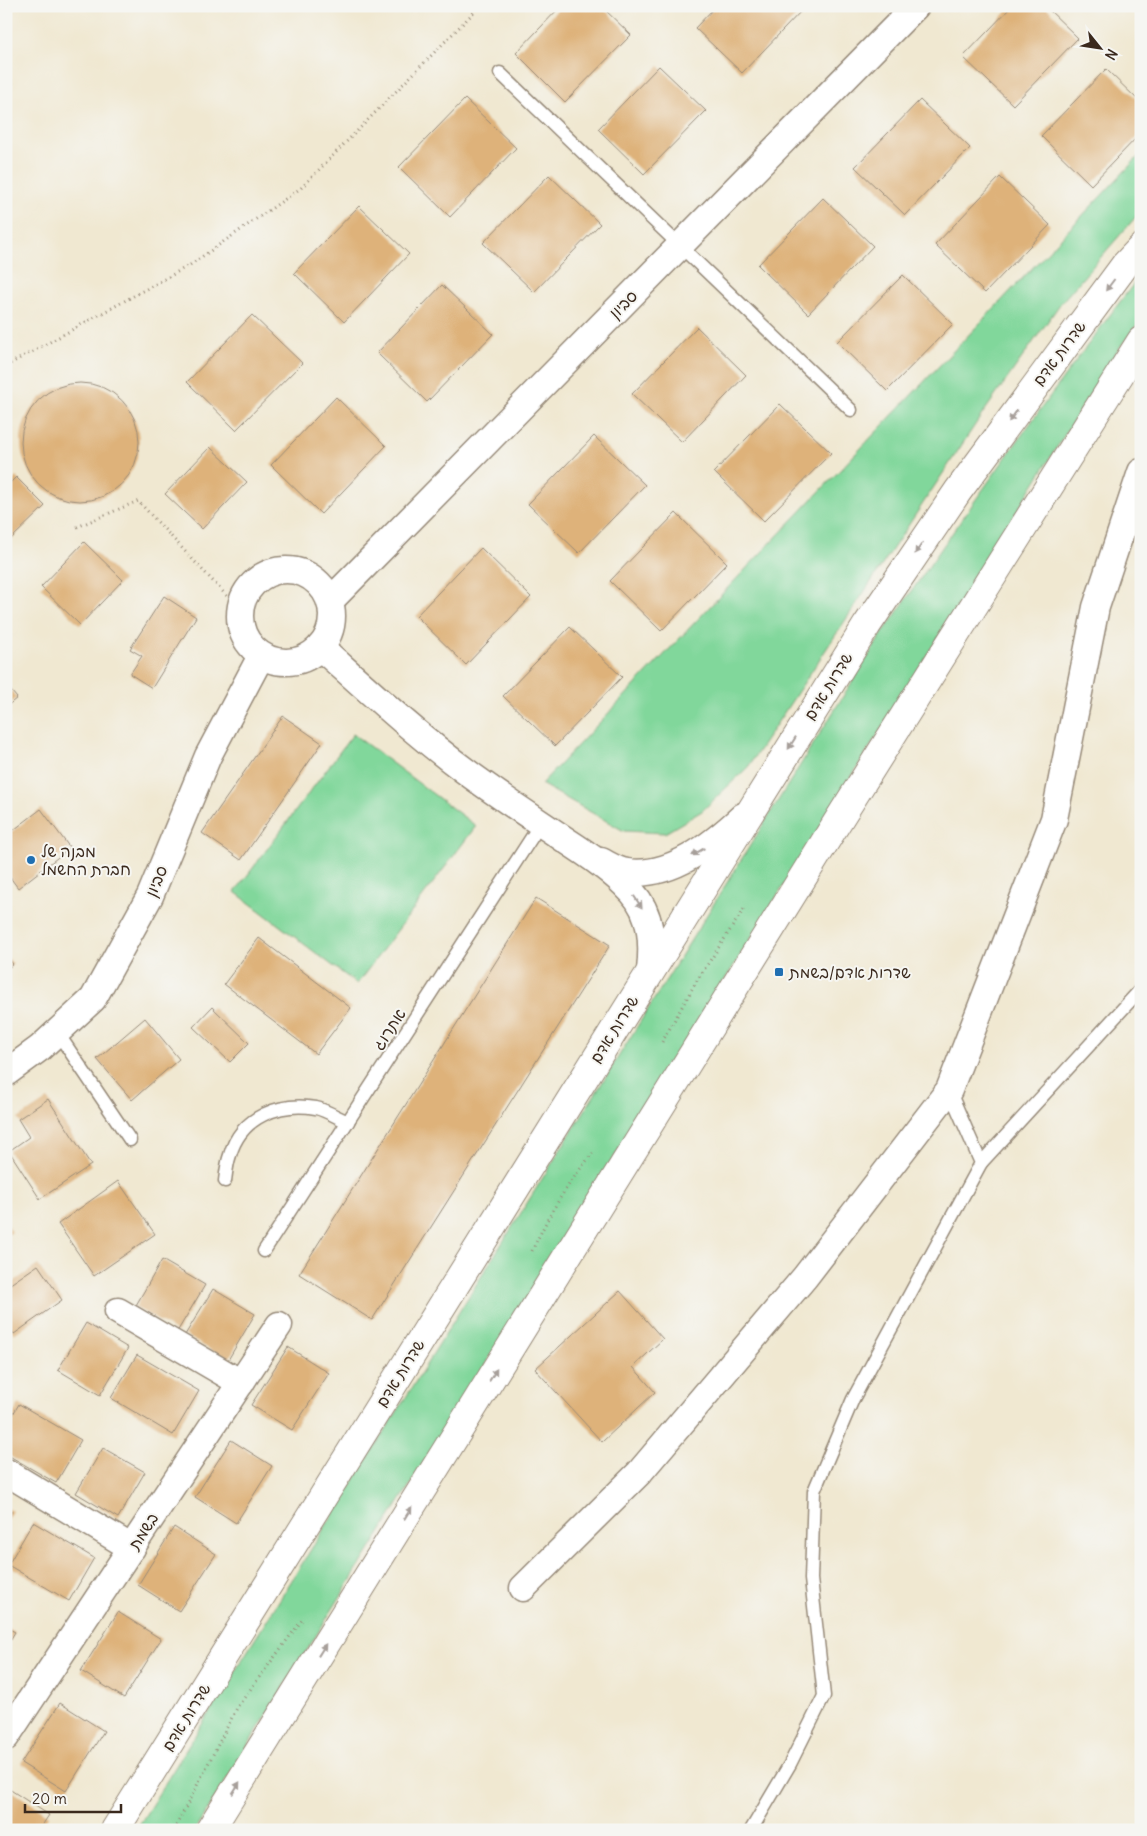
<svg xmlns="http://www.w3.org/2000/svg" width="1147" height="1836" font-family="Delius,'Playpen Sans Hebrew',sans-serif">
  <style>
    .green { fill: #81d79b; stroke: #5e805c }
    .building { fill: #deb27a }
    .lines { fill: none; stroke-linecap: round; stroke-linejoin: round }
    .service-casing { stroke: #968978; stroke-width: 15 }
    .minor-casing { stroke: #968978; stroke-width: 29 }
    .tertiary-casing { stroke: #968978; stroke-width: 30 }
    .path { stroke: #968978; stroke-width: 3; stroke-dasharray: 1 4; stroke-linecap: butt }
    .service { stroke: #fff; stroke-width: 12 }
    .minor { stroke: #fff; stroke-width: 26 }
    .tertiary { stroke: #fff; stroke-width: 28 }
    .oneway { fill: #a79f9a }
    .poi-dot { fill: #1f6fb2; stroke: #f6f6f2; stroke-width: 2 }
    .labels { text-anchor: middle; stroke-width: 4; stroke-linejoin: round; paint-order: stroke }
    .street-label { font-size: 16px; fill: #3b2a1e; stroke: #f6f6f2 }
    .poi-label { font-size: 16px; fill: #3b2a1e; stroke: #f6f6f2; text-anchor: start }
  </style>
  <rect width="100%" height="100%" fill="#f6f6f2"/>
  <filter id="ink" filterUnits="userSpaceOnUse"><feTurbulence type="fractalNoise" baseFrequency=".02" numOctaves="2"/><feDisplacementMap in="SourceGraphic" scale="10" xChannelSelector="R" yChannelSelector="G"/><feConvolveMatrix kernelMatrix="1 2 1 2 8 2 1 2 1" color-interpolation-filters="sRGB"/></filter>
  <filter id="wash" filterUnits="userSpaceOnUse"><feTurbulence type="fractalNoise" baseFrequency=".0096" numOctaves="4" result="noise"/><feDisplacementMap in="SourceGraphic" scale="20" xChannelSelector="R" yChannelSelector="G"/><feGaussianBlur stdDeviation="1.12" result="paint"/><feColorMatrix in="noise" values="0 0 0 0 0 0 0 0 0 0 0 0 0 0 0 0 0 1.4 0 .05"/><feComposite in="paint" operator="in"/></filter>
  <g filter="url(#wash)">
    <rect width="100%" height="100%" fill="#f0e8d1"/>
    <g class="green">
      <path d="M1141,154V211L1060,304L981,416L748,767L702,811L665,833L624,831L541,784Z"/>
      <path d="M1141,274V319L1115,354L195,1830H136L882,634C966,512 1051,392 1141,274Z"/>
      <path d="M353,734L476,826L357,984L235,892Z"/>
    </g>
    <g id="blocks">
      <g class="building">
        <path d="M561,6H601L631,35L565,102L516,53Z"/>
        <path d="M716,6H800L803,9L742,73L695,28Z"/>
        <path d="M1012,6H1045L1078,38L1013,105L963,57Z"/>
        <path d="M659,66L706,111L644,174L598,129Z"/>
        <path d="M1106,69L1141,103V133L1091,185L1041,136Z"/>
        <path d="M465,99L516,148L450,217L399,167Z"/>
        <path d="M920,100L970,148L905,215L855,167Z"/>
        <path d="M549,175L600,224L534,292L483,243Z"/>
        <path d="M1000,177L1050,225L985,293L935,245Z"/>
        <path d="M823,198L873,246L808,314L758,265Z"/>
        <path d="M359,206L409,254L344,322L294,273Z"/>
        <path d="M903,275L953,324L887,391L837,342Z"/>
        <path d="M442,285L493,334L427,402L377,353Z"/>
        <path d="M252,315L302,363L236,430L187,382Z"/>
        <path d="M697,327L746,375L682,442L632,394Z"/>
        <circle cx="80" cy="442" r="59"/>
        <path d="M336,397L386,446L321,514L271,465Z"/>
        <path d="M780,404L831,453L764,521L714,472Z"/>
        <path d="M594,436L645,485L579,553L528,504Z"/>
        <path d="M210,447L247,482L202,529L165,494Z"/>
        <path d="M16,477L45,506L10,540L6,536V487Z"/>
        <path d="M676,513L727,563L661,631L610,581Z"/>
        <path d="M84,542L123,580L80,625L41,587Z"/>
        <path d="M481,548L531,597L466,665L416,616Z"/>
        <path d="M164,596L196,617L152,688L130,674L142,656L130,649Z"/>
        <path d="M570,627L622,677L555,746L503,696Z"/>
        <path d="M6,685L17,698L6,707Z"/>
        <path d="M283,716L322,743L241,860L202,833Z"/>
        <path d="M41,809L70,848L18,888L6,872V836Z"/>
        <path d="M536,898L610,945L372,1320L299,1274Z"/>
        <path d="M259,938L351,1008L316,1054L224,984Z"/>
        <path d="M6,956L13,964L6,970Z"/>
        <path d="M212,1007L249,1043L230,1062L193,1027Z"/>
        <path d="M145,1018L179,1059L132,1100L97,1059Z"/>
        <path d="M48,1099L91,1165L40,1199L9,1151L29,1137L18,1119Z"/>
        <path d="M118,1181L155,1234L94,1276L58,1224Z"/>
        <path d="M6,1223L12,1232L6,1236Z"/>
        <path d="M162,1260L205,1285L177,1332L135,1307Z"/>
        <path d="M38,1265L62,1300L14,1334L6,1323V1287Z"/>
        <path d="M213,1289L255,1314L228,1360L185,1335Z"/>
        <path d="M620,1291L663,1339L633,1367L655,1392L602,1442L535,1369Z"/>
        <path d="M86,1323L128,1348L100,1395L58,1370Z"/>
        <path d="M288,1347L329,1373L292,1430L251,1405Z"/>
        <path d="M137,1355L199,1391L173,1435L111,1398Z"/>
        <path d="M19,1404L81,1440L56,1483L6,1454V1426Z"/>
        <path d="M231,1440L272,1466L236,1523L195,1497Z"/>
        <path d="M103,1448L145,1472L118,1518L76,1493Z"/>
        <path d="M6,1507L12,1511L6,1521Z"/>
        <path d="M33,1522L94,1558L69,1601L8,1565Z"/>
        <path d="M174,1527L216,1554L179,1611L138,1585Z"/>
        <path d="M118,1612L161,1639L124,1698L81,1671Z"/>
        <path d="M6,1627L15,1632L6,1647Z"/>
        <path d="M60,1703L104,1731L66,1791L21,1763Z"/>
        <path d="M6,1787L49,1815L39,1830H6Z"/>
      </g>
    </g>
  </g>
  <g filter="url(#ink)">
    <use href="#blocks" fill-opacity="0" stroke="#968978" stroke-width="1"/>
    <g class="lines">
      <g class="service-casing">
        <g id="service">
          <path d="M500,73L851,410"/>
          <path d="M57,1032L130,1140"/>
          <path d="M981,1163L1141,989"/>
          <path d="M225,1181C226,1173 227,1163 230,1155C241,1116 280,1102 316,1108C326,1110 338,1118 348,1122"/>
          <path d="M264,1251L541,823"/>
          <path d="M751,1830L790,1764L824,1696L811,1579L814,1491L853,1399L981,1163L949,1090"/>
        </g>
      </g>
      <g class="minor-casing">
        <g id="minor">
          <circle cx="286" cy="616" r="46"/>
          <path d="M330,601L916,6"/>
          <path d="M320,647C367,689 413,732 464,770C496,794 530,816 564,839C587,854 613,871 632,892C652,914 653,943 650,971"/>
          <path d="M601,861C609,865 618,871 627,872C671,878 713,844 743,816"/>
          <path d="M6,1073L40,1048L93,999L150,896L208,756L261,656"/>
          <path d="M118,1311L241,1383"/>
          <path d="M6,1472L132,1548"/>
          <path d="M523,1588L639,1473L805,1277L949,1090L1054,819L1096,607L1141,472"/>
          <path d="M6,1737L279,1325"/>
        </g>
      </g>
      <g class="tertiary-casing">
        <g id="tertiary">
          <path d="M115,1830L867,625L958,491L1125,265L1141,248"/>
          <path d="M210,1830L841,816L1141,341"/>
        </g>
      </g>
      <g class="path">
        <path d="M6,366L190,265L301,188L480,6"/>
        <path d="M77,527L138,501L239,609"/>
        <path d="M662,1042L696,982L744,909"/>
        <path d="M532,1251C548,1216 568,1182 593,1153"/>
        <path d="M174,1830L238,1706L302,1620"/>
      </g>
      <use href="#service" class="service"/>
      <use href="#minor" class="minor"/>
      <use href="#tertiary" class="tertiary"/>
    </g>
    <defs><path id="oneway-solid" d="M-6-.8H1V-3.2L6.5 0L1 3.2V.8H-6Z" transform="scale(1.25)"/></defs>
    <g class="oneway">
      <use href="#oneway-solid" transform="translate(1110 285) rotate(127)"/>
      <use href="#oneway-solid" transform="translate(1013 416) rotate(126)"/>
      <use href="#oneway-solid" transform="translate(919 548) rotate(124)"/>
      <use href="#oneway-solid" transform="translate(792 743) rotate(122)"/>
      <use href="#oneway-solid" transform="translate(698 852) rotate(149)"/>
      <use href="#oneway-solid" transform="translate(638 902) rotate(56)"/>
      <use href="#oneway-solid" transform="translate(493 1375) rotate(-58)"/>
      <use href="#oneway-solid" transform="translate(408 1513) rotate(-58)"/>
      <use href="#oneway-solid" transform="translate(322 1650) rotate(-58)"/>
      <use href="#oneway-solid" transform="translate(236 1788) rotate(-58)"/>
    </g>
  </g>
  <g class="poi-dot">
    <circle cx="31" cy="860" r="5"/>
    <rect x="774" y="967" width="10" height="10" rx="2.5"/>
  </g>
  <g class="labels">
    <g class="street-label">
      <text transform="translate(623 304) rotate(-45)" y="6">סביון</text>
      <text transform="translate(1059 353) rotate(-53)" y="6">שדרות אדם</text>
      <text transform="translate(828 686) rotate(-58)" y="6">שדרות אדם</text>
      <text transform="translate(156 881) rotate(-67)" y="6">סביון</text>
      <text transform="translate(389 1029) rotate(-57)" y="6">אתרוג</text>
      <text transform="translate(614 1029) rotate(-58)" y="6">שדרות אדם</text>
      <text transform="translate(400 1373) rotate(-58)" y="6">שדרות אדם</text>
      <text transform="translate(143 1531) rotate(-57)" y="6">בשמת</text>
      <text transform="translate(186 1717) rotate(-58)" y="6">שדרות אדם</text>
    </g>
    <g class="poi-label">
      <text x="41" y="857">מבנה של<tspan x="41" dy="18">חברת החשמל</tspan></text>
      <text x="789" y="978">שדרות אדם/בשמת</text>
    </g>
  </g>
  <rect width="1147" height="1836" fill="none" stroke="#f6f6f2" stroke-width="25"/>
  <g transform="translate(1100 48) rotate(120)" stroke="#f6f6f2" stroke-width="4" paint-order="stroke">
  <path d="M0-4L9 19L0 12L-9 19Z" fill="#3b2a1e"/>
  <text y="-8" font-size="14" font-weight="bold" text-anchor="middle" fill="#3b2a1e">N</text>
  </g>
  <path d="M25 1804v8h96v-8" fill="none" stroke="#3b2a1e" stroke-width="2.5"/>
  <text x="32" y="1804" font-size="15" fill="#3b2a1e" stroke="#f6f6f2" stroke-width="4" paint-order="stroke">20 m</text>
</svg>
